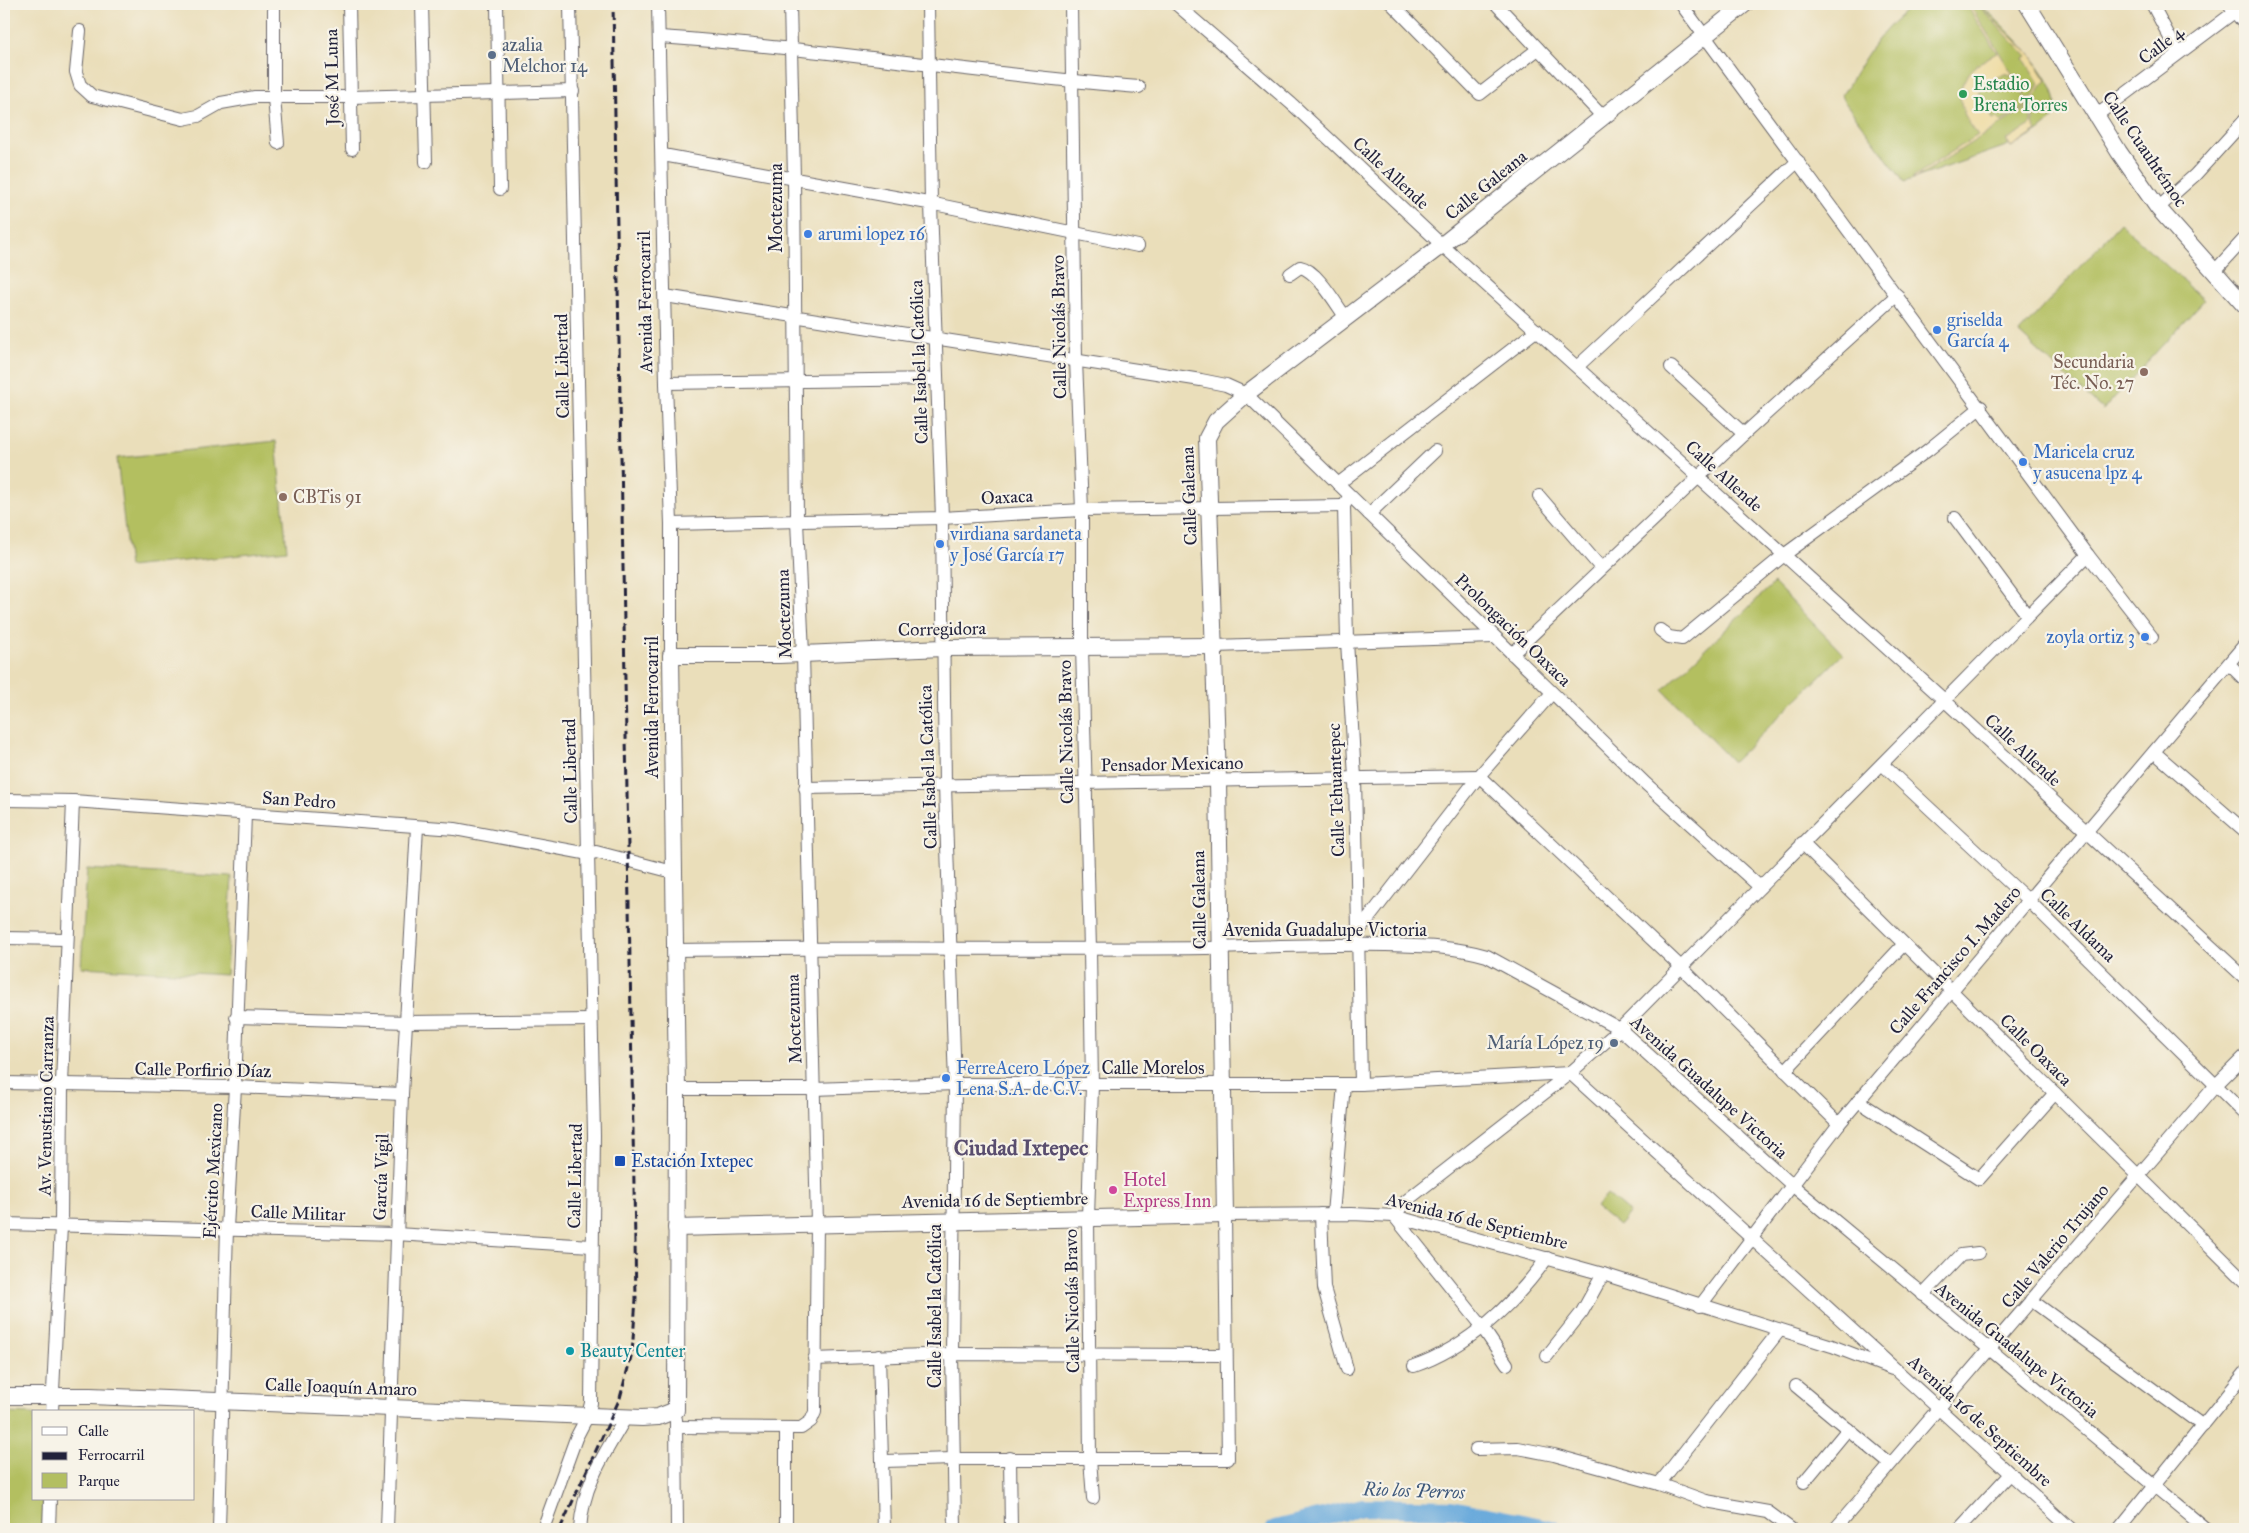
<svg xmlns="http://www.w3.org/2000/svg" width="2249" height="1533" font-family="'IM FELL Great Primer',serif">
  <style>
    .green { fill: #b3bf61; stroke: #6a704e }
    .sand { fill: #eeda9e; stroke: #887e6c; fill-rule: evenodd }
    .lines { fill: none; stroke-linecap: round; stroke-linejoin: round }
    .river { stroke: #68a9db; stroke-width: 18 }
    .minor-casing { stroke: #686467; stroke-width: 14 }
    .major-casing { stroke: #686467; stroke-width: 18 }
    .minor { stroke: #fff; stroke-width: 12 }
    .major { stroke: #fff; stroke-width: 16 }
    .rail { stroke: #22223b; stroke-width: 3; stroke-dasharray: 8 4; stroke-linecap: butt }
    .service-dot { fill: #5c6f8a; stroke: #f7f3e8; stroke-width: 2 }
    .leisure-dot { fill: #2e9e5b; stroke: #f7f3e8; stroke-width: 2 }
    .shop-dot { fill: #3f7fe0; stroke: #f7f3e8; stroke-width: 2 }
    .education-dot { fill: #8d6e63; stroke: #f7f3e8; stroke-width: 2 }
    .transit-dot { fill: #1a4fb4; stroke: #f7f3e8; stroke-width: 2 }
    .hotel-dot { fill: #d1479c; stroke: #f7f3e8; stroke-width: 2 }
    .culture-dot { fill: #0f9aa8; stroke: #f7f3e8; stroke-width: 2 }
    .labels { text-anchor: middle; stroke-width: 4.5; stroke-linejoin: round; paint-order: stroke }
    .service-label { font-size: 18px; fill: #4e5e75; stroke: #f7f3e8; text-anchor: start }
    .street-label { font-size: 18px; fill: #22223b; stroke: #f7f3e8 }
    .leisure-label { font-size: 18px; fill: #27864d; stroke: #f7f3e8; text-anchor: start }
    .shop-label { font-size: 18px; fill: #366cbe; stroke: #f7f3e8; text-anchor: start }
    .education-label { font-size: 18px; fill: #785e54; stroke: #f7f3e8; text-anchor: end }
    .transit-label { font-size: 18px; fill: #164399; stroke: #f7f3e8; text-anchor: start }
    .hotel-label { font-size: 18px; fill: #b23c85; stroke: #f7f3e8; text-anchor: start }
    .culture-label { font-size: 18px; fill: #0d838f; stroke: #f7f3e8; text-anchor: start }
    .water-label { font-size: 19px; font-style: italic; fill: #3e587b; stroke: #f7f3e8 }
    .district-label { font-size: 22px; font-weight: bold; fill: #594d6e; stroke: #f7f3e8 }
  </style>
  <rect width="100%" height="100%" fill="#f7f3e8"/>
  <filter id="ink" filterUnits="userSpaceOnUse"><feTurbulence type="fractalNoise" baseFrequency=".02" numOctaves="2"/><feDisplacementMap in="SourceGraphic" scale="10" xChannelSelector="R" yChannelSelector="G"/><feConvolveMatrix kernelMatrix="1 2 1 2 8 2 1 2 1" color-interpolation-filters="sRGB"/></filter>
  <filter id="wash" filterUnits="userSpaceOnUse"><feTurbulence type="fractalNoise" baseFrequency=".0096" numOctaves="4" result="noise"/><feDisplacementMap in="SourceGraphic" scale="20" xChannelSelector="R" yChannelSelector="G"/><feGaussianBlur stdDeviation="1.12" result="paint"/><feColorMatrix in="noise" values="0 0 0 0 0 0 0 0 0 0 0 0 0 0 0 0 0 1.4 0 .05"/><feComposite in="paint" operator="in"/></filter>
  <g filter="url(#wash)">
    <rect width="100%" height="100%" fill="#eadeba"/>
    <g class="green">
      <path d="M1915,4H1980C2001,25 2073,86 2052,119C2043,131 2023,140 2011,148L2009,145L1904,182L1844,101L1842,95C1866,57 1877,32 1915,4Z"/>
      <path d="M2120,223L2204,300L2103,410L2019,333Z"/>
      <path d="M276,441L287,550L129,567L117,458Z"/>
      <path d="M1774,583L1843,654L1733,762L1663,690Z"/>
      <path d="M87,869L232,877L226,975L81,967Z"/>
      <path d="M1607,1194L1630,1213L1619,1226L1596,1207Z"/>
      <path d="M4,1413L34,1414V1499H44L43,1529H4Z"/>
    </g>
    <path class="sand" d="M1966,4H1969L2028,99L2033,97L2039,83L2024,59L2027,57L1977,4L2031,55L2047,81L2041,85L2035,98L2038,104L2033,109V124L2037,131L2011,148L2006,140L2031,125V109L2028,107L1914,179L1913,177L1978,135C1949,100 1956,73 1997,53ZM2004,73L2011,75L2027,100V106L2001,122L1997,118L1993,119L1978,96L1980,88Z"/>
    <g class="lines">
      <path class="river" d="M1275,1529L1363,1507L1452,1509L1552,1529"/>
    </g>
  </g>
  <g filter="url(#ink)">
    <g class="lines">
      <g class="minor-casing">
        <g id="minor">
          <path d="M274,4V98L278,143"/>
          <path d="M349,4L352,149"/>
          <path d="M422,4L426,162"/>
          <path d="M497,4L500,189"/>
          <path d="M658,4L666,383L671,524V655"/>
          <path d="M928,4L931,204L942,518L945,786L955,1084L952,1354L955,1529"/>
          <path d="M1071,4L1076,360L1082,510V647L1090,949L1092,1085L1088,1218L1090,1459L1093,1498"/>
          <path d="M1176,4L1294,106L1442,245L1943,699L2245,978"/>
          <path d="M1392,4L1480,94L1538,49"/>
          <path d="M1496,4L1602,116"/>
          <path d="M1681,4L2088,555L2152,637"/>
          <path d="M2152,4L2178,53"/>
          <path d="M2229,4L2245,25"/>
          <path d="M80,31L76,72L80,85L92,96L183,119L198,116L221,103L255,97H350L573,91"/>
          <path d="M660,37C820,48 979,74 1139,87"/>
          <path d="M2097,115L2245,4"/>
          <path d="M663,155L939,205L1138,246"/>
          <path d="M2158,208L2195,175L2245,120"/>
          <path d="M2214,272L2245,238"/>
          <path d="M1290,274L1300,267C1317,270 1336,304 1346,318"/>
          <path d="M665,296L1201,380L1226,385L1246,394L1646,784L1760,887"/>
          <path d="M1578,366L1798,161"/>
          <path d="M1671,367L1744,434"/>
          <path d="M666,383L936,379"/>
          <path d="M1338,484L1537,330"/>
          <path d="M1539,496L1601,568"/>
          <path d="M1347,500L1344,506L1347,641L1355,777L1361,1084"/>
          <path d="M1369,514L1435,451"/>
          <path d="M1955,518L2027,615"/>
          <path d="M671,524L942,518L1082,510L1344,506"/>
          <path d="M1660,630L1669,637L1682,639L1784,555L1928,450L1981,407"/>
          <path d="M1214,646L1494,637"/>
          <path d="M1512,654L1744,434L1897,295"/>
          <path d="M2229,664L2245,680"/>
          <path d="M2154,752L2245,831"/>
          <path d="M1882,764L2029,901L2245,1114"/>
          <path d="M805,788L1479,776L1681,967L1839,1124"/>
          <path d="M4,800L73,801L455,829L589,854L596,852L673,872"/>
          <path d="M1802,843L2245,1281"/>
          <path d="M1358,932L1479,776L1552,693"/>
          <path d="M4,938L67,939"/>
          <path d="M674,950C851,947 1028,950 1206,948C1266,947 1326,944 1386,945C1421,946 1453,946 1487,956L1620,1029L1792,1185L2206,1529"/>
          <path d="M236,1017L407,1022L591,1020"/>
          <path d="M1785,1071L1904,944"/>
          <path d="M4,1083L235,1087L402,1094"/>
          <path d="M677,1089H814L955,1084H1361L1570,1073L2071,1529"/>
          <path d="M1858,1101L1979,1179L2055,1093"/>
          <path d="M1321,1214L1324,1288L1347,1369"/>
          <path d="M1333,1214L1344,1084"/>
          <path d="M4,1224L396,1234L591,1246"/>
          <path d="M1923,1295L1961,1255L1978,1253"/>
          <path d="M2031,1300L2203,1426"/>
          <path d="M1700,1306L1839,1124L2245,644"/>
          <path d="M879,1356L884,1529"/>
          <path d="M1547,1356L1582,1312L1603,1274"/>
          <path d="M814,1359L952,1354L1225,1355"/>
          <path d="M1507,1364L1478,1321L1394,1216L1406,1201L1570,1073L1620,1029L2088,555"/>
          <path d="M1414,1366C1468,1347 1514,1304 1547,1258"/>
          <path d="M1796,1386L1890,1464"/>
          <path d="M52,1412L61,1226L62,1085L73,801"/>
          <path d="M676,1419L677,1529"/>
          <path d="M676,1427L801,1428L811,1421L815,1412L817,1223L803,654L797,521L794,178L790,4"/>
          <path d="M786,1429V1529"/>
          <path d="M1476,1449L1518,1448L1554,1455L1659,1484L1706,1501L1768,1512L1791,1529"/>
          <path d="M1010,1458L1011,1529"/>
          <path d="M884,1461L953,1459H1228L1225,1215L1352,1214L1394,1216L1603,1274L1832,1346L1892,1369"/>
          <path d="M1804,1482L1848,1429"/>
          <path d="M1659,1484L1780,1330"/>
          <path d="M49,1529L50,1499"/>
          <path d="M219,1529L227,1228L235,1087L245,814"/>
          <path d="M387,1529L402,1094L417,827"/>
          <path d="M543,1529L576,1438L588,1415L591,1403L594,1135L570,4"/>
          <path d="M580,1529C583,1484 604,1455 626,1417"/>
          <path d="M1835,1529L2216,1085L2245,1056"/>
          <path d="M1959,1529L2010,1474"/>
          <path d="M2119,1529L2245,1373"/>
        </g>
      </g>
      <g class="major-casing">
        <g id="major">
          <path d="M2027,4L2119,152L2158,208L2245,306"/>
          <path d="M676,1228L1225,1215L1218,781L1207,438L1216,421L1246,394L1442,245L1745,4"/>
          <path d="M4,1396H90L642,1418L658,1417L676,1410L677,1089L671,655H779L943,648L1214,646"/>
        </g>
      </g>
      <use href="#minor" class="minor"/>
      <use href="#major" class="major"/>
      <path class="rail" d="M560,1529L620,1398L632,1353L636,1299L613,4"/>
    </g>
  </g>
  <g class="service-dot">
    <circle cx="492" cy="55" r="5"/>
    <circle cx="1614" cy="1043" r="5"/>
  </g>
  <circle class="leisure-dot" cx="1963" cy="94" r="5"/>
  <g class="shop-dot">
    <circle cx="808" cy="234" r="5"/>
    <circle cx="1937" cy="330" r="5"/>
    <circle cx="2023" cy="462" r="5"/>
    <circle cx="940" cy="544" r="5"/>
    <circle cx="2145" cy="637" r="5"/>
    <circle cx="946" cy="1078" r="5"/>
  </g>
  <g class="education-dot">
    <circle cx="2144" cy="372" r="5"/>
    <circle cx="283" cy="497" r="5"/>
  </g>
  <rect class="transit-dot" x="614" y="1155" width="12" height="12" rx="2.5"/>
  <circle class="hotel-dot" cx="1113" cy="1190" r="5"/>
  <circle class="culture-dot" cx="570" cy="1351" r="5"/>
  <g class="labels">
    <g class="service-label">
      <text x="502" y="51">azalia<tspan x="502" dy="21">Melchor 14</tspan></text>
      <text x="1604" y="1049" text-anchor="end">María López 19</text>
    </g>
    <g class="street-label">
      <text transform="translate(2161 45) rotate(-37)" y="6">Calle 4</text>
      <text transform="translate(332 77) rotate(-91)" y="6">José M Luna</text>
      <text transform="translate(2145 149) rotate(56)" y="6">Calle Cuauhtémoc</text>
      <text transform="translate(1391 173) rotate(43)" y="6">Calle Allende</text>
      <text transform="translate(1486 185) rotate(-39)" y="6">Calle Galeana</text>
      <text transform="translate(776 208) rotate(-90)" y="6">Moctezuma</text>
      <text transform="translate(645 302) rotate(-91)" y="6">Avenida Ferrocarril</text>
      <text transform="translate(1059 327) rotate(-91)" y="6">Calle Nicolás Bravo</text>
      <text transform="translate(919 362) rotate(-92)" y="6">Calle Isabel la Católica</text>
      <text transform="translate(562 366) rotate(-91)" y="6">Calle Libertad</text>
      <text transform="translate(1724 476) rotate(42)" y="6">Calle Allende</text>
      <text transform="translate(1189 496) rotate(-92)" y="6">Calle Galeana</text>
      <text transform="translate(1007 497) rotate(-3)" y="6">Oaxaca</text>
      <text transform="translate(784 614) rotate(-92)" y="6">Moctezuma</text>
      <text transform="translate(942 629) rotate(-1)" y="6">Corregidora</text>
      <text transform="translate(1513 630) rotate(44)" y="6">Prolongación Oaxaca</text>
      <text transform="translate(652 707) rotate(-90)" y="6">Avenida Ferrocarril</text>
      <text transform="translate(1066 732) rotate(-91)" y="6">Calle Nicolás Bravo</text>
      <text transform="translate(2023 750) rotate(43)" y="6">Calle Allende</text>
      <text transform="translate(1172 764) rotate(-1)" y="6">Pensador Mexicano</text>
      <text transform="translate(928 767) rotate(-92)" y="6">Calle Isabel la Católica</text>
      <text transform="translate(570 771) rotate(-91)" y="6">Calle Libertad</text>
      <text transform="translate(1336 790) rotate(-92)" y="6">Calle Tehuantepec</text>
      <text transform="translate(299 800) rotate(4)" y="6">San Pedro</text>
      <text transform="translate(1199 900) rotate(-91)" y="6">Calle Galeana</text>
      <text transform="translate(2078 925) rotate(44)" y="6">Calle Aldama</text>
      <text x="1325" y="936">Avenida Guadalupe Victoria</text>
      <text transform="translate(1955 960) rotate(-49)" y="6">Calle Francisco I. Madero</text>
      <text transform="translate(794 1019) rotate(-92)" y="6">Moctezuma</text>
      <text transform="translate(2036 1050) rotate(45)" y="6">Calle Oaxaca</text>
      <text x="1153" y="1074">Calle Morelos</text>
      <text transform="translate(203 1070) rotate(1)" y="6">Calle Porfirio Díaz</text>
      <text transform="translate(1709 1087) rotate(42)" y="6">Avenida Guadalupe Victoria</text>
      <text transform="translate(46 1106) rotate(-89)" y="6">Av. Venustiano Carranza</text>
      <text transform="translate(213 1171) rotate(-87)" y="6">Ejército Mexicano</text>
      <text transform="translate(575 1176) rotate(-89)" y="6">Calle Libertad</text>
      <text transform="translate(381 1177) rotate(-88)" y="6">García Vigil</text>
      <text transform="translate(995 1200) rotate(-1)" y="6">Avenida 16 de Septiembre</text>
      <text transform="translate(298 1213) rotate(2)" y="6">Calle Militar</text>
      <text transform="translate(1477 1221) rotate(14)" y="6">Avenida 16 de Septiembre</text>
      <text transform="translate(2055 1246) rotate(-50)" y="6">Calle Valerio Trujano</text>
      <text transform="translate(1072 1301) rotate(-91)" y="6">Calle Nicolás Bravo</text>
      <text transform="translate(935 1306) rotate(-90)" y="6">Calle Isabel la Católica</text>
      <text transform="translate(2017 1350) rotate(39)" y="6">Avenida Guadalupe Victoria</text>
      <text transform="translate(341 1387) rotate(2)" y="6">Calle Joaquín Amaro</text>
      <text transform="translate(1980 1421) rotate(42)" y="6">Avenida 16 de Septiembre</text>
    </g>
    <g class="leisure-label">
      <text x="1973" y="90">Estadio<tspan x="1973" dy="21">Brena Torres</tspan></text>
    </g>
    <g class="shop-label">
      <text x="818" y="240">arumi lopez 16</text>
      <text x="1947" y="326">griselda<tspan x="1947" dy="21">García 4</tspan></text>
      <text x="2033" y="458">Maricela cruz<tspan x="2033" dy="21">y asucena lpz 4</tspan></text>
      <text x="950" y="540">virdiana sardaneta<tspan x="950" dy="21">y José García 17</tspan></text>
      <text x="2135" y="643" text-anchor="end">zoyla ortiz 3</text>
      <text x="956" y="1074">FerreAcero López<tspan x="956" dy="21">Lena S.A. de C.V.</tspan></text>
    </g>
    <g class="education-label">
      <text x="2134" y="368">Secundaria<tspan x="2134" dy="21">Téc. No. 27</tspan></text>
      <text x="293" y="503" text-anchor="start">CBTis 91</text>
    </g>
    <g class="transit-label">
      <text x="631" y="1167">Estación Ixtepec</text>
    </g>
    <g class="hotel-label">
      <text x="1123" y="1186">Hotel<tspan x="1123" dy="21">Express Inn</tspan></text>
    </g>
    <g class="culture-label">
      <text x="580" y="1357">Beauty Center</text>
    </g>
    <g class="water-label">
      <text transform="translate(1414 1490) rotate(2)" y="7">Rio los Perros</text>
    </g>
    <g class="district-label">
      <text x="1021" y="1155">Ciudad Ixtepec</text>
    </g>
  </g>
  <rect width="2249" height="1533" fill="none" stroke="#f7f3e8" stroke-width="20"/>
  <rect x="32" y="1410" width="162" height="90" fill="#f7f3e8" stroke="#a29fa3"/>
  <rect x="42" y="1427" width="25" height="8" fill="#ffffff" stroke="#a29fa3"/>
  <text x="78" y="1436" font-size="15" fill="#22223b">Calle</text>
  <rect x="42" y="1452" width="25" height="8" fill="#22223b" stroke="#a29fa3"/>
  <text x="78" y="1460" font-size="15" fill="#22223b">Ferrocarril</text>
  <rect x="42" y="1473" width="25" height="15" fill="#b3bf61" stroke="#a29fa3"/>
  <text x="78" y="1486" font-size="15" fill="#22223b">Parque</text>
</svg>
